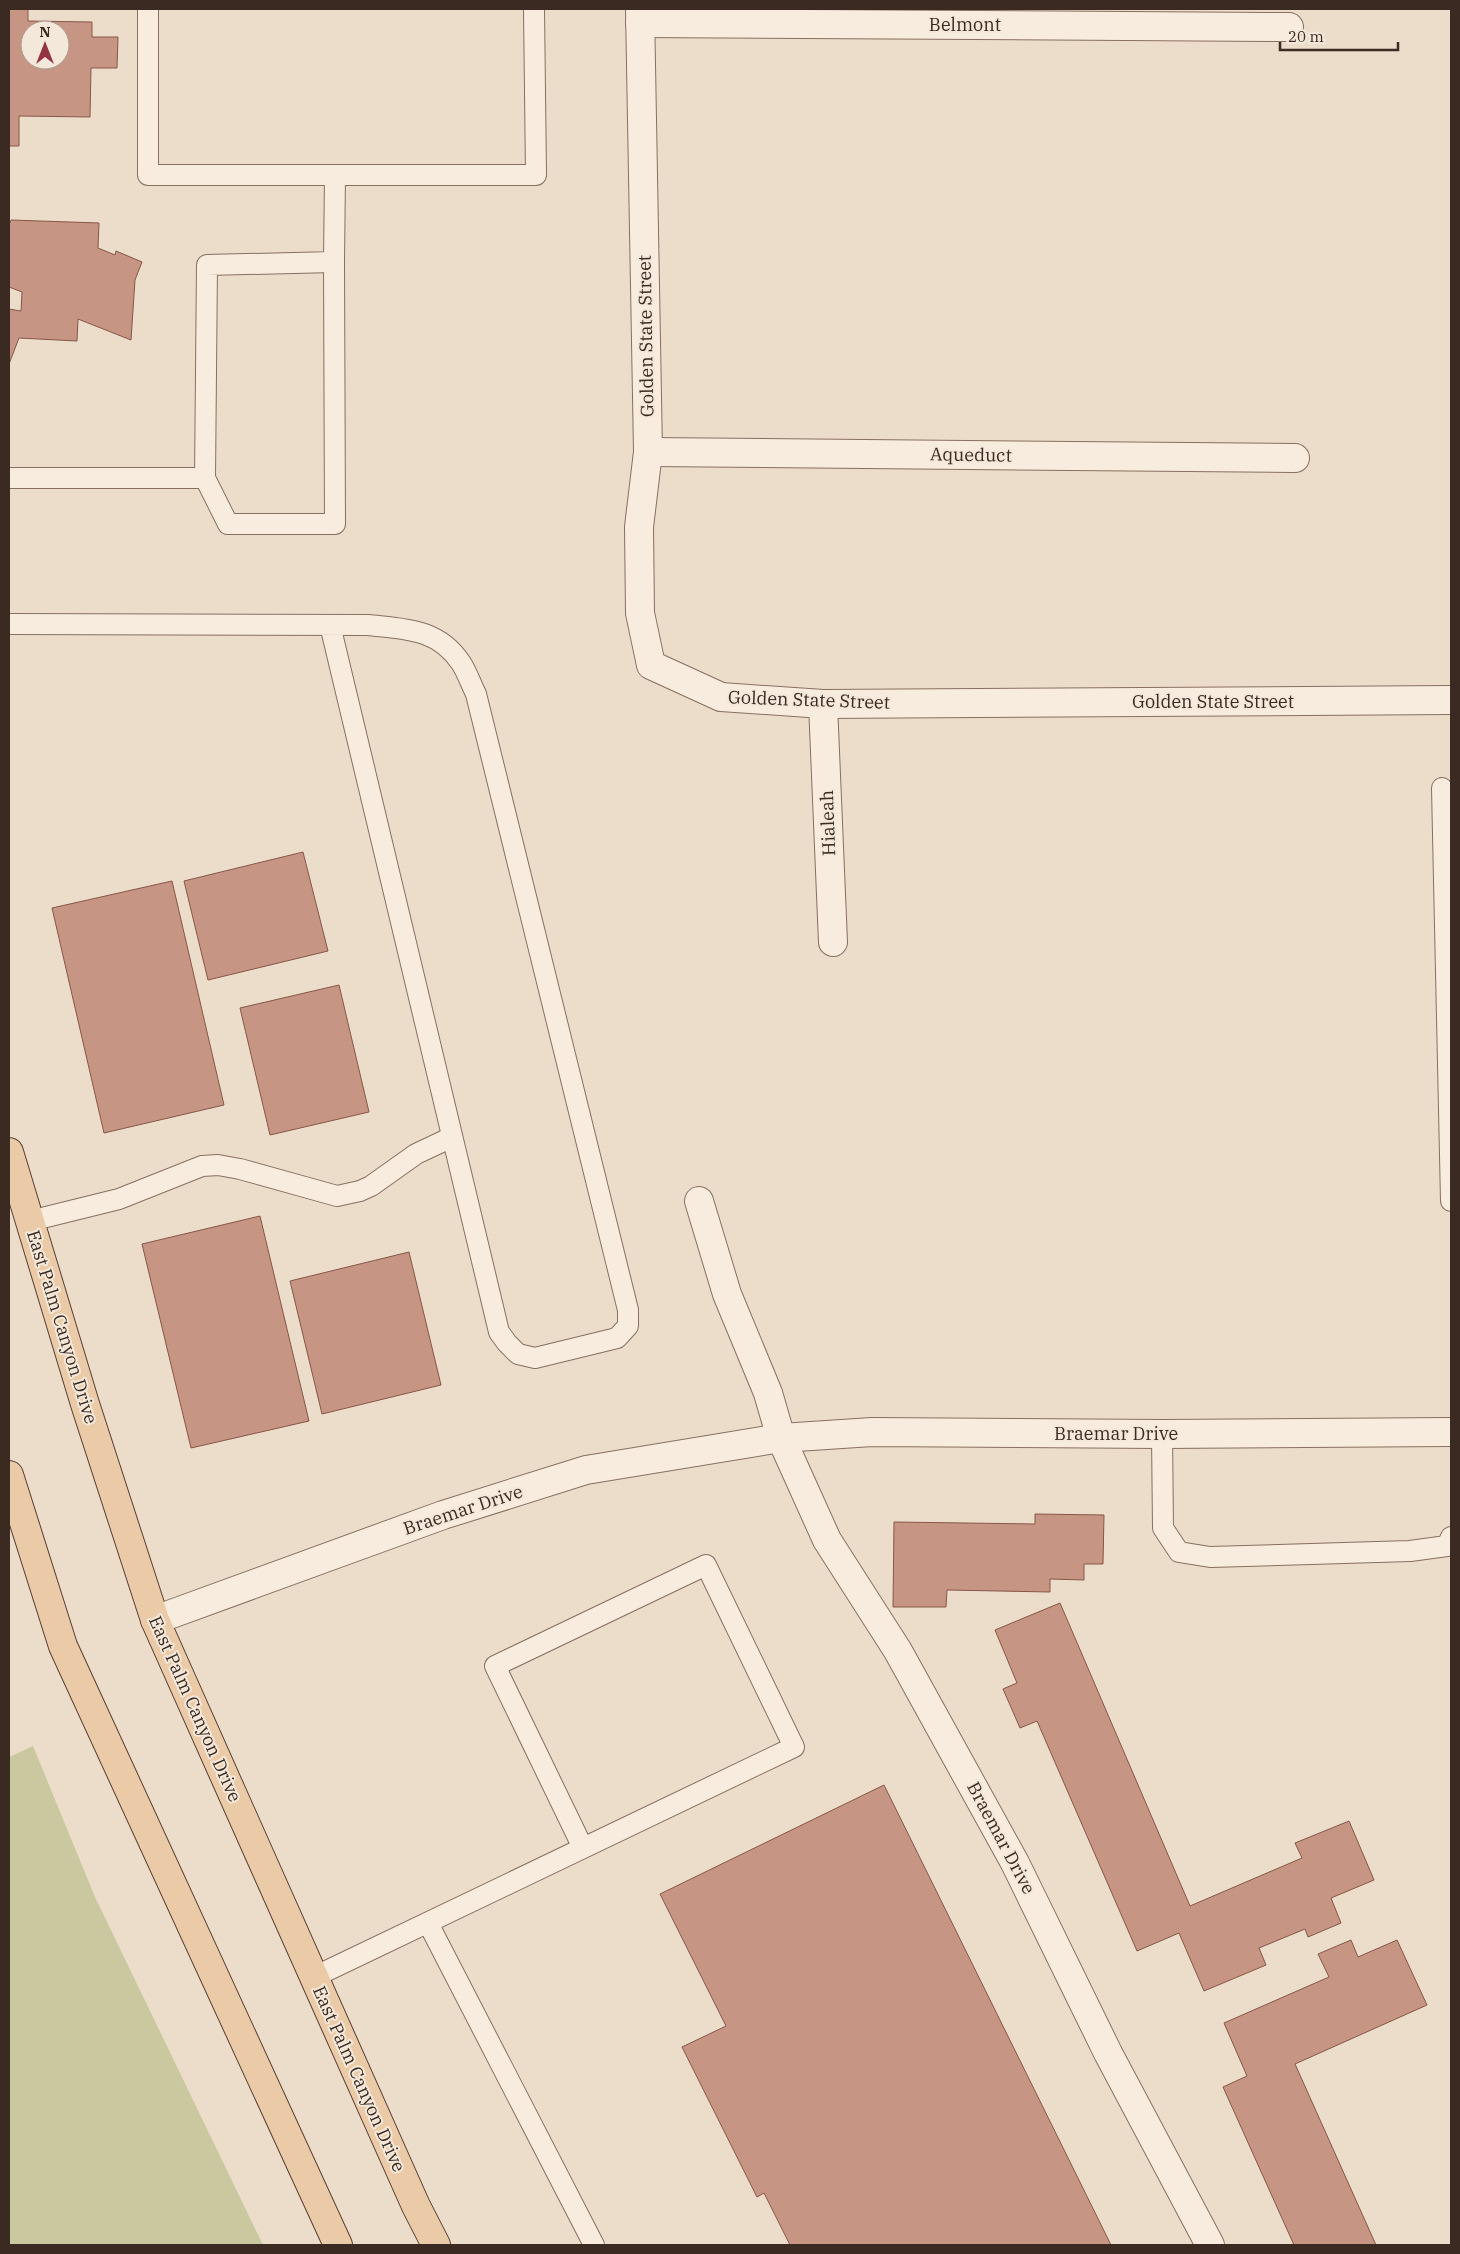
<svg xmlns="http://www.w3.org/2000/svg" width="1460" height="2254" font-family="'IBM Plex Serif',serif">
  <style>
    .green { fill: #cac89f }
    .building { fill: #c79584; stroke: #865647; fill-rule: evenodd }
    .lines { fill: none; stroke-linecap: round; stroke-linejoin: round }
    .lane-casing { stroke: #886f60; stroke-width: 22 }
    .street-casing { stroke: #886f60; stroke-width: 30 }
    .primary-casing { stroke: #573e33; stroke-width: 30 }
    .lane { stroke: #f7ecde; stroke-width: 20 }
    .street { stroke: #f7ecde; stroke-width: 28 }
    .primary { stroke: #ebcba7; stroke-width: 28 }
    .labels { text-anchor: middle; stroke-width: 4; stroke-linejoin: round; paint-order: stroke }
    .street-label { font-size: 18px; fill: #3a2a22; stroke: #f4e8da }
  </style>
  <rect width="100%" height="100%" fill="#ecddcb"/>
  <path class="green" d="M33,1746L95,1897L263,2245H9V1757Z"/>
  <g class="building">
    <path d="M9,9H28V21L92,22V37H118L117,68H91L90,117L19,116V146H9ZM30,30H60V60H30Z"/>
    <path d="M11,220L99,223L98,248L115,255L116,251L142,262L135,280L131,340L78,319L77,341L19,338L9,364V309L21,311L22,292L9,287V225Z"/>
    <path d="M303,852L328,951L208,980L184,881Z"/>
    <path d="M172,881L224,1105L104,1133L52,908Z"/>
    <path d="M339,985L369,1112L270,1135L240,1008Z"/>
    <path d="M260,1216L309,1421L191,1448L142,1244Z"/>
    <path d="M409,1252L441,1385L322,1414L290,1281Z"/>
    <path d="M1035,1514L1104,1515L1103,1564H1084V1580L1050,1579V1592L947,1590L946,1607H893L894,1522L1035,1524Z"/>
    <path d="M1060,1603L1190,1906L1302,1858L1295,1843L1349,1821L1374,1880L1331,1898L1341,1923L1308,1937L1305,1929L1259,1948L1266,1965L1204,1991L1179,1933L1137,1951L1037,1721L1020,1728L1003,1689L1017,1683L995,1630Z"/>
    <path d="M884,1785L1111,2245H790L764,2193L757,2197L682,2047L726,2026L660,1894Z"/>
    <path d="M1351,1940L1358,1957L1397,1940L1427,2005L1295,2064L1376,2245H1294L1223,2087L1247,2076L1224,2023L1329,1977L1318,1954Z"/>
  </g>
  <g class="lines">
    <g class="lane-casing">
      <g id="lane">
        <path d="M148,9V175H536L534,9"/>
        <path d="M9,478H205L207,265L334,262L335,175"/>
        <path d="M205,478L228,524H335L334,262"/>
        <path d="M9,624L368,625C404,629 438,628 461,663C467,672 471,684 476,694L628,1310V1326L617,1338L535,1358L518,1354L507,1343L499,1332L330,625"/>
        <path d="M1442,788L1451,1201"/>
        <path d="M30,1221L119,1199L202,1166L218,1165L240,1169L337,1196L360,1191L371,1186L416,1154L452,1137"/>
        <path d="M1162,1434L1163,1528L1179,1552L1210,1557L1410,1551L1447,1546L1451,1537"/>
        <path d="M428,1923L594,2245"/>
        <path d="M314,1977L794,1747L706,1565L495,1666L583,1848"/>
      </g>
    </g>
    <g class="street-casing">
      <g id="street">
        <path d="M640,9L648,452L639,527L640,613L651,665L721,697L823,704L1451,700"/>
        <path d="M640,23L1289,27"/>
        <path d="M648,452L1295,458"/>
        <path d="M823,704L833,942"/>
        <path d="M699,1201L727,1294L768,1393L781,1438L827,1540L898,1651L1015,1863L1108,2053L1210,2245"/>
        <path d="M155,1620L443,1515L586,1470L781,1438L872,1432L1162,1434L1451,1432"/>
      </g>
    </g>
    <g class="primary-casing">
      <g id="primary">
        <path d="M9,1152L85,1404L155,1620L416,2206L436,2245"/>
        <path d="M9,1475L63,1646L338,2245"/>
      </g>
    </g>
    <use href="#lane" class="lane"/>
    <use href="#street" class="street"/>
    <use href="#primary" class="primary"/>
  </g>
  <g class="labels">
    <g class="street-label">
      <text x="965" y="31">Belmont</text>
      <text transform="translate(646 336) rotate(-91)" y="6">Golden State Street</text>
      <text transform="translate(971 455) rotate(1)" y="6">Aqueduct</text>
      <text transform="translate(809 700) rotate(2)" y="6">Golden State Street</text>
      <text x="1213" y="708">Golden State Street</text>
      <text transform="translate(828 823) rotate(-92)" y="6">Hialeah</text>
      <text transform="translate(62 1327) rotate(73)" y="6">East Palm Canyon Drive</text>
      <text x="1116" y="1440">Braemar Drive</text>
      <text transform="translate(463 1510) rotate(-18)" y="6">Braemar Drive</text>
      <text transform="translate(195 1709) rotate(66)" y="6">East Palm Canyon Drive</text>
      <text transform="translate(1001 1838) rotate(62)" y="6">Braemar Drive</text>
      <text transform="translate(359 2079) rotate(66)" y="6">East Palm Canyon Drive</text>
    </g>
  </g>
  <rect width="1460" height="2254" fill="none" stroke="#3a2a22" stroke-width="20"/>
  <g transform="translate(45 45)"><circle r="24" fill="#f4e8da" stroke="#aa9c90"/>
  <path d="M0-4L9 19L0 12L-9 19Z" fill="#933444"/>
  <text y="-8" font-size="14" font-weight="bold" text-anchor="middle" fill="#3a2a22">N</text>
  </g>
  <path d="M1280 42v8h118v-8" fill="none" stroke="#3a2a22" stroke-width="2.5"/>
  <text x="1288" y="42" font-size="15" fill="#3a2a22" stroke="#f4e8da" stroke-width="4" paint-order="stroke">20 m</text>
</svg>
